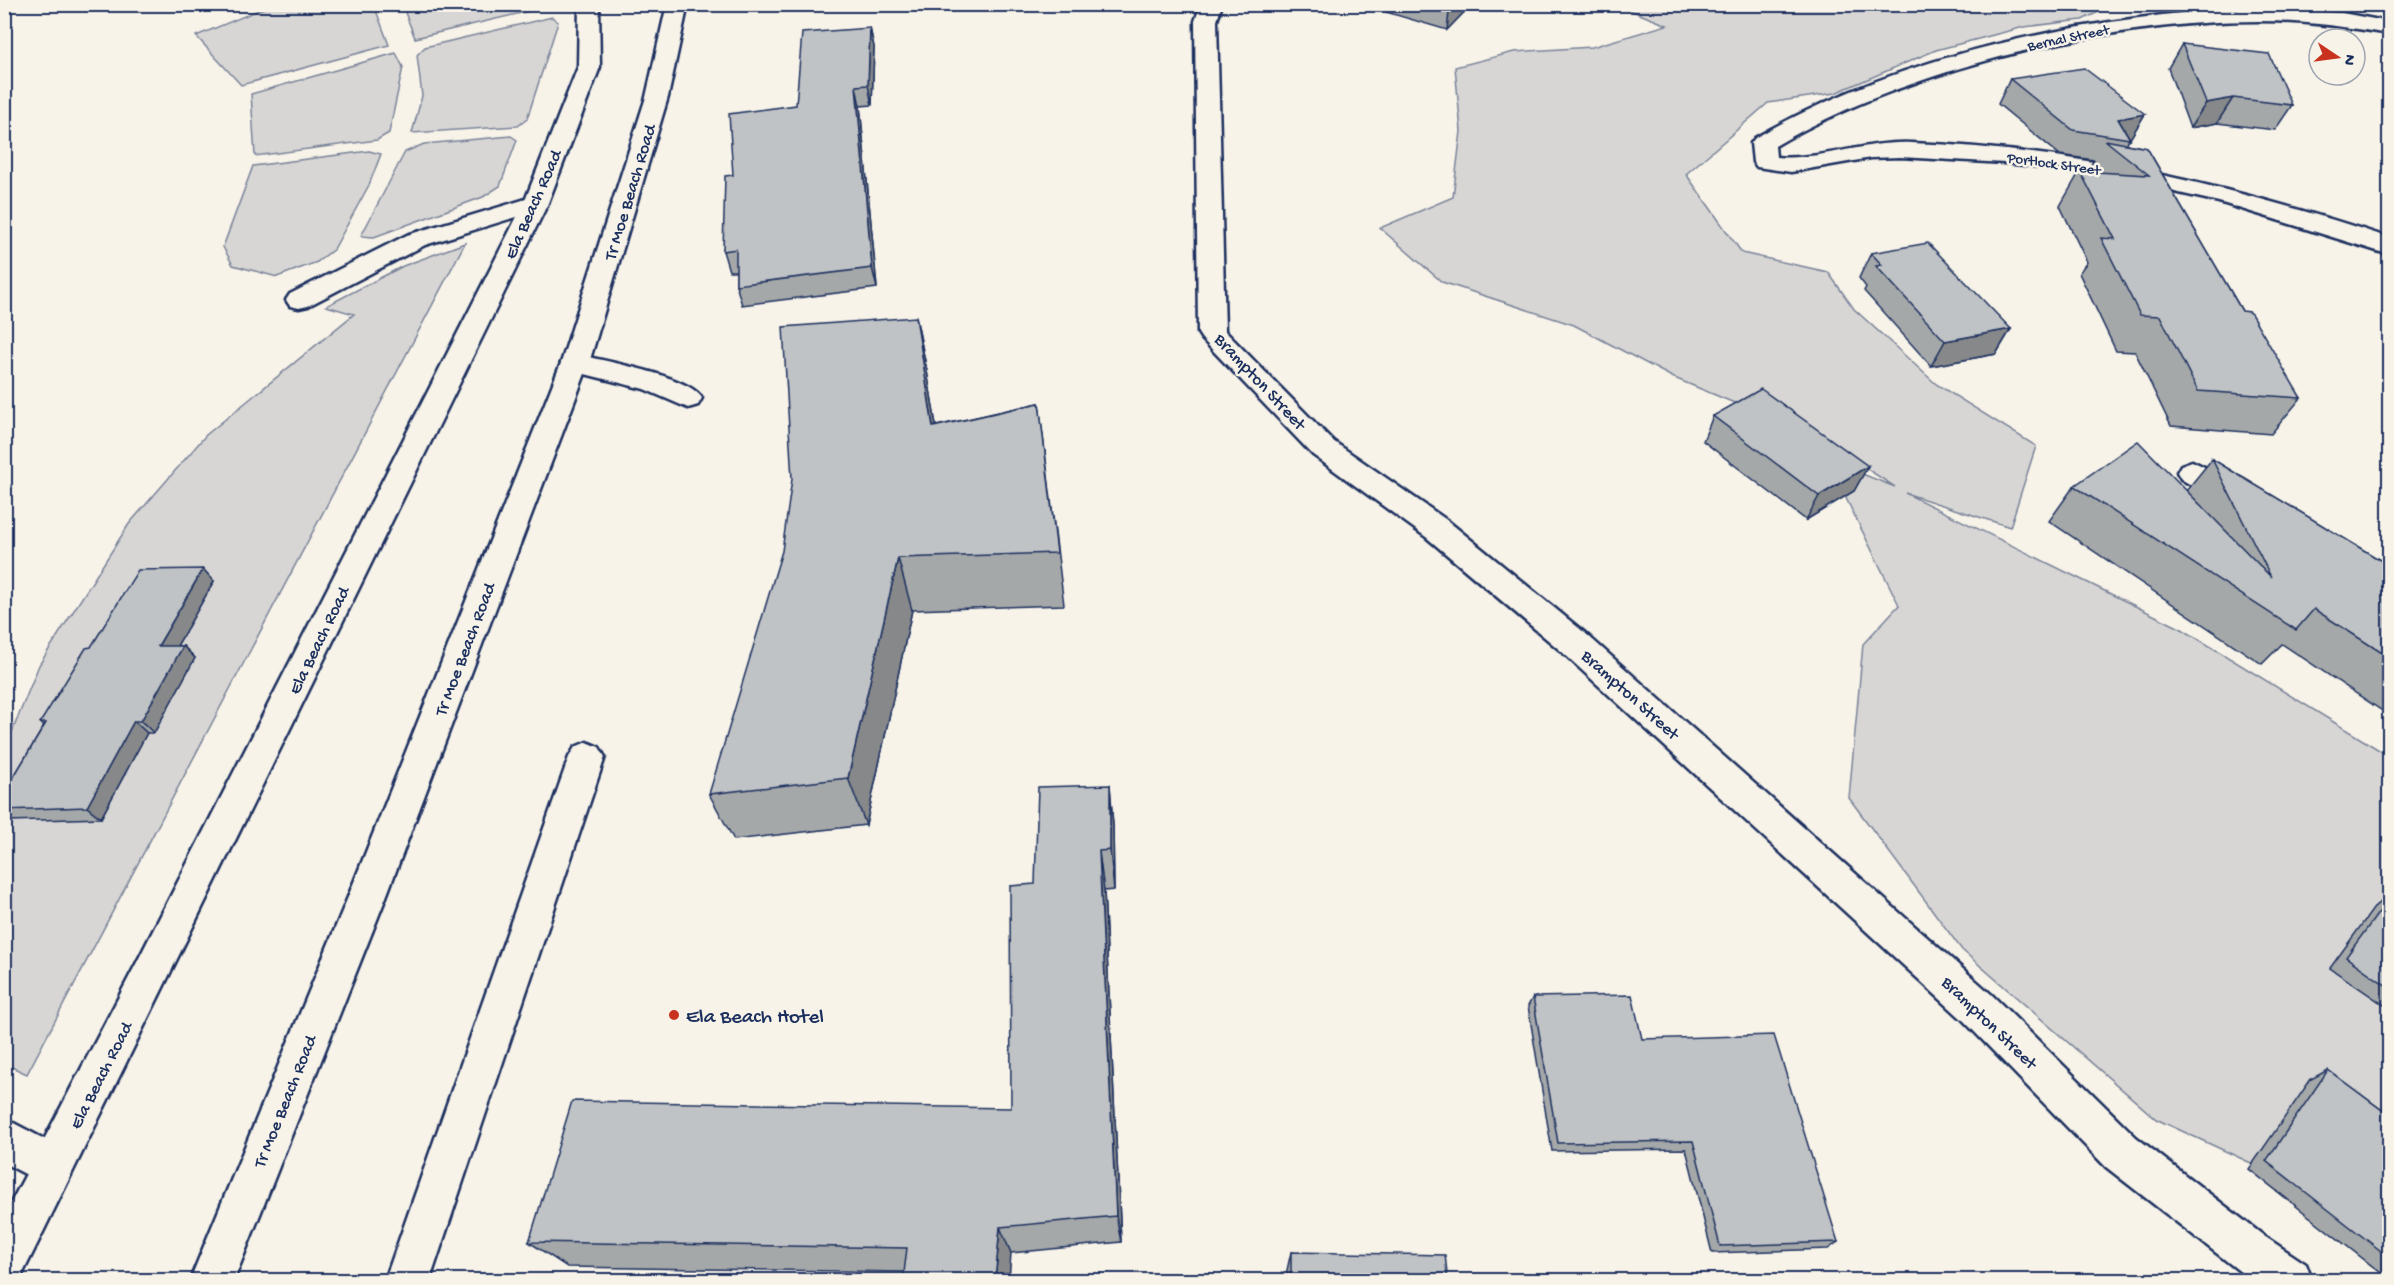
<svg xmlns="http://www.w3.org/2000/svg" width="2394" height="1285" font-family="'Gochi Hand',sans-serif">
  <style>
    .green { fill: #d7d6d4; stroke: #798299; stroke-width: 1.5 }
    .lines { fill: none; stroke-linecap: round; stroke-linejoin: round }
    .minor-casing { stroke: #1b2f5e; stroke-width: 5 }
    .highway-casing { stroke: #1b2f5e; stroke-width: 5 }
    .minor { fill: #f7f3e8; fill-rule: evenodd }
    .highway { fill: #f7f3e8; fill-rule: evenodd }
    .wall { fill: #a5a8a9; stroke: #1b2f5e; stroke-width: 1.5 }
    .shaded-wall { fill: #86888a; stroke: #1b2f5e; stroke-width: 1.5 }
    .building { fill: #c0c3c5; stroke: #1b2f5e; stroke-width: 1.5 }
    .poi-dot { fill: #c8321e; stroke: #f7f3e8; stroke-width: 2 }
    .labels { text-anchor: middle; stroke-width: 5; stroke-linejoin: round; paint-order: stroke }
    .far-street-label { font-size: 15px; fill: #1b2f5e; stroke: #f7f3e8 }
    .street-label { font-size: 18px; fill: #1b2f5e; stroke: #f7f3e8 }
    .near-poi-label { font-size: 21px; fill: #1b2f5e; stroke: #f7f3e8; text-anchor: start }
  </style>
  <rect width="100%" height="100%" fill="#f7f3e8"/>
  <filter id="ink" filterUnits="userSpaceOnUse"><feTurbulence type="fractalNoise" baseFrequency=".0167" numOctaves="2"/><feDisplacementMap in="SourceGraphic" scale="12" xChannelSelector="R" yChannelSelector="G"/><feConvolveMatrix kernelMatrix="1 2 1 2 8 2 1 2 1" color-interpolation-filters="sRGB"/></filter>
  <g filter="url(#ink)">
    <g class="green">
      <path d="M370,4L377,13L389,45L241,85L196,36L271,5Z"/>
      <path d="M559,4L415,38L404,10L398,5Z"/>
      <path d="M2094,4L2103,10L2082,20L2024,27L1936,50L1835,93L1768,103L1686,174L1742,253L1828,272L1854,309L1936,384L2036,446L2010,527L1905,493L2182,629L2389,756V1227L2156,1119L1962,950L1849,798L1863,644L1899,605L1827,460L1895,487L1821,439L1672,377L1574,325L1442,282L1380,228L1453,197L1461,131L1455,67L1514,52L1592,47L1667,25L1617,5Z"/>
      <path d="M552,17L558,22L527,119L518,126L412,133L422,96L417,55L425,47Z"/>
      <path d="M396,53L403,67L389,133L377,140L255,156L251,94Z"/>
      <path d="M511,136L517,140L500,186L483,197L374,237L361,236L405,152L424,144Z"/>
      <path d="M369,151L381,154L369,185L334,249L317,262L277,277L233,265L223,247L253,166Z"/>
      <path d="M465,243L27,1074L5,1064V764L12,732L39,665L129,524L206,435L354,314L326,306L403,266Z"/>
    </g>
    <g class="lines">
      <g class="minor-casing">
        <g id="minor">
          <path d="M1201,4H1222L1217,21L1225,331L1333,441L1448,521L1585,633L1991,994L2136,1137L2264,1236L2306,1264L2312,1280H2251L2106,1167L1963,1020L1561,651L1426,537L1313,455L1202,339L1198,333L1195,21Z"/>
          <path d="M2247,8L2342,13L2390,22V34C2358,29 2327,24 2295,22C2136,13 1912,65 1775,146L1776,157C1820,161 1864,141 1911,143C2076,149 2233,186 2390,238V255L2219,202L2117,179L2061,169L2005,163L1900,157L1871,158L1791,172L1757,167L1753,162L1751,143L1755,138C1899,55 2082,17 2247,8Z"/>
          <path d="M536,196L545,198L548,203L545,208L425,245L308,306L299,308L290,306L286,300L290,294L407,235Z"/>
          <path d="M575,354C603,361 688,375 702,398L698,405L688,408L644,389L565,369L561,363L565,357Z"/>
          <path d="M2192,461L2250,489L2254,497L2250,505C2227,512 2201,490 2181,479L2177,472L2181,465Z"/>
          <path d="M587,742L599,747L605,757L430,1280H385L569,757L575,747Z"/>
          <path d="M4,1118L67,1151L74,1166L67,1181L52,1188L4,1163Z"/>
        </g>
      </g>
      <g class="highway-casing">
        <g id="highway">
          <path d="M579,4H599L600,67L548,203L20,1279L4,1280V1216L136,964L524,203L578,67Z"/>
          <path d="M667,4H688L668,97L589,363L386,897L234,1280H190L348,897L561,363L646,97Z"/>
        </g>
      </g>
      <use href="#minor" class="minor"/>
      <use href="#highway" class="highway"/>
    </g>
    <g class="wall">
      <path d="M1369,4H1472L1447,30L1369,7Z"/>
      <path d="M870,28L874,47L872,105L860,106L877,288L742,305L736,285V271H729L723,251L733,175L796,105Z"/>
      <path d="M2182,44L2292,105L2275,130L2217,123L2190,128L2168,68Z"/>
      <path d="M2010,79L2145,114L2126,144L2147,148L2242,311L2301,398L2271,434L2171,426L2135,352L2116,351L2079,273L2087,262L2060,206L2080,171H2087L2094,160L2060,155L1998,104Z"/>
      <path d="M1871,253L2011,329L1996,354L1931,366L1864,291L1866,287L1859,278Z"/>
      <path d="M916,317L927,371L936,426L1039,403L1064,605L912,610L866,825L734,840L709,794Z"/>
      <path d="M1713,416L1868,466L1854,491L1806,520L1703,441Z"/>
      <path d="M2212,459L2390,566V716L2282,644L2262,664L2049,521L2074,486L2186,491Z"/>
      <path d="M203,569L214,581L177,646H183L195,658L154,733H147L101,818L10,821L4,817V793L44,726L40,723Z"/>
      <path d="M1110,785L1113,826L1114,890L1104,891L1121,1242L1011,1253L904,1272L567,1267L529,1242L1011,1108L1035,884Z"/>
      <path d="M2390,896V1009L2330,968L2376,905Z"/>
      <path d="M1533,997L1642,1039L1838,1242L1828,1249L1712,1253L1686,1149L1552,1151L1528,1006Z"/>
      <path d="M2328,1070L2390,1116V1280L2249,1169L2311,1079Z"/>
      <path d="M1291,1252L1448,1281H1287V1270Z"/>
    </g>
    <g class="shaded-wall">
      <path d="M1450,4H1472L1447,30Z"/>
      <path d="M870,28L874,47L872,105L868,85Z"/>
      <path d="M856,86L860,106L877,288L872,268Z"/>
      <path d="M2233,98L2217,123L2190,128L2206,103Z"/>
      <path d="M2145,114L2130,139L2118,119Z"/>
      <path d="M916,317L927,371L945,480L933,427Z"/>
      <path d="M2011,329L1996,354L1931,366L1945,341Z"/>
      <path d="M1868,466L1854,491L1806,520L1819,496Z"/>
      <path d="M898,558L912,610L866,825L848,778Z"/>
      <path d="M203,569L214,581L170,658L158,646Z"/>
      <path d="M183,646L195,658L154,733L141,721Z"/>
      <path d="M134,721L147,733L101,818L87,807Z"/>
      <path d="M1110,785L1113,826L1114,890L1110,850Z"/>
      <path d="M1099,851L1104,891L1121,1242L1116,1216Z"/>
      <path d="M1000,1227L1011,1253L1009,1281H995Z"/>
    </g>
    <g class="building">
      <path d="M870,28L868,85L856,86L872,268L736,285V249L723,251L725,176L733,175L729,114L796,105L802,33Z"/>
      <path d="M2182,44L2269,54L2292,105L2233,98L2206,103Z"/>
      <path d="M2084,68L2145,114L2118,119L2130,139L2073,130L2010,79Z"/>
      <path d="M2105,140L2147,148L2242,311L2250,312L2301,398L2198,391L2160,316L2140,315L2101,238L2115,239L2080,171L2149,175Z"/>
      <path d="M1928,243L2011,329L1945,341L1876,266L1882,265L1871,253Z"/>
      <path d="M916,317L933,427L1039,403L1057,553L898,558L848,778L709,794L782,551L792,479L783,327Z"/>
      <path d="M1761,389L1868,466L1819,496L1713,416Z"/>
      <path d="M2138,441L2271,577L2212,459L2390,566V658L2314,609L2296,630L2074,486Z"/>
      <path d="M203,569L158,646H183L141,721H134L87,807L4,810V793L46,723H40L86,648L91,647L138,570Z"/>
      <path d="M1110,785V850L1099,851L1116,1216L1000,1227L995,1281H903L907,1248L529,1242L572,1101L1011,1108L1010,886L1035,884L1038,787Z"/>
      <path d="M2390,897V988L2346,957Z"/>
      <path d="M1632,995L1642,1039L1774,1035L1838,1242L1720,1246L1693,1141L1558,1143L1533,997Z"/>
      <path d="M2328,1070L2390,1116V1258L2266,1161Z"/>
      <path d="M1291,1252L1445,1255L1448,1281H1291Z"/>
    </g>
  </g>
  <circle class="poi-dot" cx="674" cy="1015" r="6"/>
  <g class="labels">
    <g class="far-street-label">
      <text transform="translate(2068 37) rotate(-12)" y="5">Bernal Street</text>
      <text transform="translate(2054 163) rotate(8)" y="5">Portlock Street</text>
    </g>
    <g class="street-label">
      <text transform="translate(629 192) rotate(-73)" y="6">Tr Moe Beach Road</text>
      <text transform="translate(532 204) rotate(-66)" y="6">Ela Beach Road</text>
      <text transform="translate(1261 381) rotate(47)" y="6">Brampton Street</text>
      <text transform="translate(318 640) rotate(-64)" y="6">Ela Beach Road</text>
      <text transform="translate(464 649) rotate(-69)" y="6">Tr Moe Beach Road</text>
      <text transform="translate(1631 694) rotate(42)" y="6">Brampton Street</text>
      <text transform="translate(1990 1022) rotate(44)" y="6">Brampton Street</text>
      <text transform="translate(100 1075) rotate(-63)" y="6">Ela Beach Road</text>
      <text transform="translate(284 1101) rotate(-68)" y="6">Tr Moe Beach Road</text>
    </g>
    <g class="near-poi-label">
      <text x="686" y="1022">Ela Beach Hotel</text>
    </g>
  </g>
  <rect width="2394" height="1285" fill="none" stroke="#f7f3e8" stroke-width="24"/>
  <rect x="12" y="12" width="2370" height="1261" fill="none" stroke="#1b2f5e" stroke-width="2" filter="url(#ink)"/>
  <g transform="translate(2337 57) rotate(103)"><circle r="28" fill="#f7f3e8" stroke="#9fa5b1" stroke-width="1.5"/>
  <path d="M0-4.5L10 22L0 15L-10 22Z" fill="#c8321e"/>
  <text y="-9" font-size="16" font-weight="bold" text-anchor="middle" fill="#1b2f5e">N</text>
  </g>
</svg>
